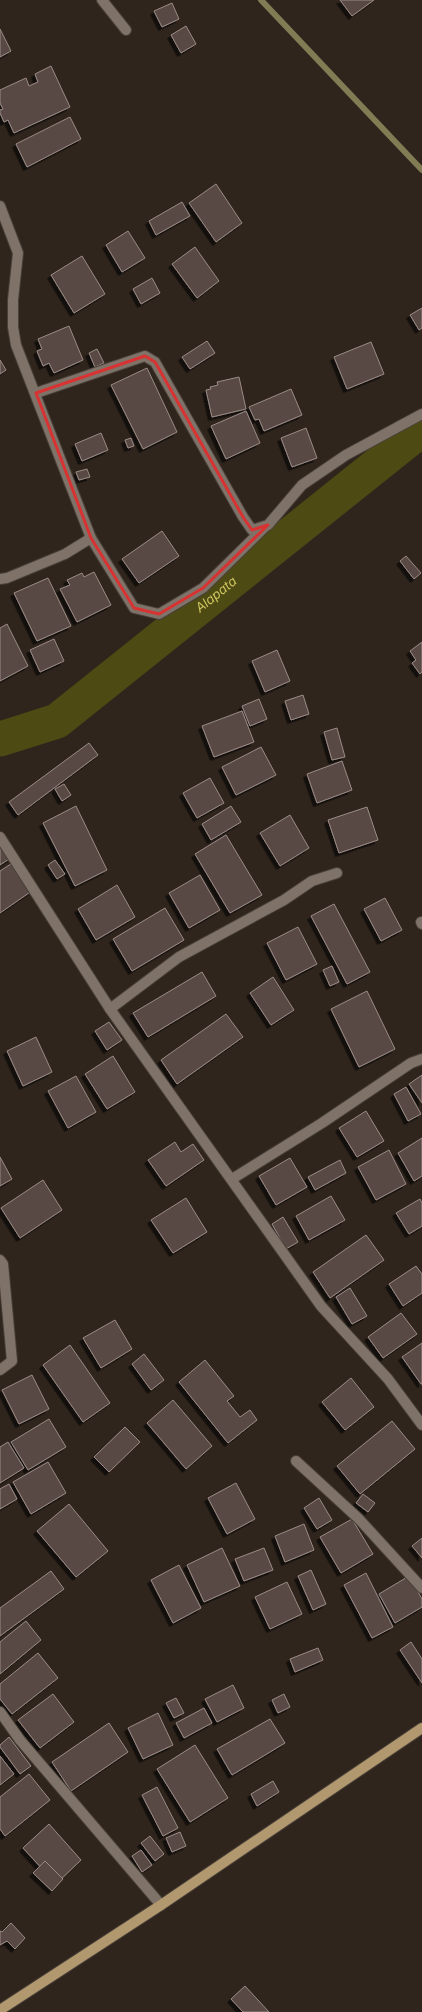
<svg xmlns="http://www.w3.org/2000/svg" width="422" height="2012" font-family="Inter,sans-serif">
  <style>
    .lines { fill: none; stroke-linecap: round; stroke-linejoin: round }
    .stream { stroke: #817c54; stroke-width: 6 }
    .river { stroke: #4e4a13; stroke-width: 35 }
    .building { fill: #584945; stroke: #9b8b86; filter: url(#shadow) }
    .minor-casing { stroke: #484039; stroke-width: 12 }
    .major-casing { stroke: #484039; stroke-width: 12 }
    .minor { stroke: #7f7369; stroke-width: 10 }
    .major { stroke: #b2986e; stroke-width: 10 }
    .marked { fill: none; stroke: #d83232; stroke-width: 3; stroke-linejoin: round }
    .labels { text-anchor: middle; stroke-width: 3.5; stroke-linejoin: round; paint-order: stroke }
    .water-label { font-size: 13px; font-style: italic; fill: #ccc360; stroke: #251b13 }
  </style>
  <defs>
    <filter id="shadow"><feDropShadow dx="-3.5" dy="3.5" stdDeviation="0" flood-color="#0009"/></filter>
  </defs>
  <rect width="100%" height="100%" fill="#2f251d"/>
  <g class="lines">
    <path class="stream" d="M261,0L422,170"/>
    <path class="river" id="s1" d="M0,739L57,721L422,429"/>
  </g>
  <g class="building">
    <path d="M340,0H374L352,16Z"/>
    <path d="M172,3L179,19L162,27L154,11Z"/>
    <path d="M186,26L196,44L181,53L171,35Z"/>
    <path d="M0,29L11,51L0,57Z"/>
    <path d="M51,66L70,107L14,133L8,120L4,122L0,113V110L3,109L0,103V90L26,78L29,86L38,82L35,74Z"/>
    <path d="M70,117L81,139L27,167L16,144Z"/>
    <path d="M216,184L242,223L216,242L189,203Z"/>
    <path d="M182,202L190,216L156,235L149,221Z"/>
    <path d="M128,231L145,258L122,272L106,245Z"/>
    <path d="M195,247L219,281L197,298L172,264Z"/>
    <path d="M82,256L105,294L74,313L51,275Z"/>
    <path d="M152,278L160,293L141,304L133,289Z"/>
    <path d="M422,308V328L419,330L410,315Z"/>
    <path d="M69,326L83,360L54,373L49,363L43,366L37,351L42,349L38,339Z"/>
    <path d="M207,341L215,353L190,369L182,357Z"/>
    <path d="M371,342L384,374L347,389L334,357Z"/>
    <path d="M97,349L104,363L95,367L89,353Z"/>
    <path d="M0,360L6,370L0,374Z"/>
    <path d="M147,368L177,432L143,449L111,385Z"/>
    <path d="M239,377L246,409L212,417L206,390L211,389L210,387L218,385L217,382Z"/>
    <path d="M291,389L302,415L264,431L259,419L255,420L249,407Z"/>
    <path d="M246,411L260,443L226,459L211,426Z"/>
    <path d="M306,428L317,458L292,467L281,438Z"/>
    <path d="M101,433L108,450L82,461L75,444Z"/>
    <path d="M131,438L134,446L128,448L125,440Z"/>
    <path d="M87,469L90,477L79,480L76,472Z"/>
    <path d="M162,531L179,556L139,583L122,559Z"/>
    <path d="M406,556L421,573L414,579L400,561Z"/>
    <path d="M94,572L111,605L77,622L60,589L70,585L67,580L82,573L84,577Z"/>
    <path d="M48,578L71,626L37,641L14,593Z"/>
    <path d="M7,624L28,666L0,681V628Z"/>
    <path d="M54,639L64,661L40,672L30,650Z"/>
    <path d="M422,642V672L420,674L412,663L416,660L410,651Z"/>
    <path d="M277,650L290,681L265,692L252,661Z"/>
    <path d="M303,695L309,714L291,720L285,701Z"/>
    <path d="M259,699L267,719L250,726L242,706Z"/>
    <path d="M242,711L254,742L214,757L202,726Z"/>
    <path d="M337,728L345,757L332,760L324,732Z"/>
    <path d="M89,743L98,755L18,815L9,802Z"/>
    <path d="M261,747L276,775L236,795L222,767Z"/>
    <path d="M342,761L352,790L317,803L307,774Z"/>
    <path d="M210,778L224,803L197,818L183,793Z"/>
    <path d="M64,784L71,795L62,801L55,789Z"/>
    <path d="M76,806L107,870L75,886L43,823Z"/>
    <path d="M231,806L241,822L211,840L202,824Z"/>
    <path d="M367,807L378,840L339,853L328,820Z"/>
    <path d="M290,815L309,848L280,866L260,833Z"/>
    <path d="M226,835L262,895L230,913L195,854Z"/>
    <path d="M0,838L12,857L0,865Z"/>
    <path d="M17,860L36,888L0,913V871Z"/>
    <path d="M55,860L65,874L57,879L48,865Z"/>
    <path d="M200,875L220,910L189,928L169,893Z"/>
    <path d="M117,885L135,917L96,940L78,909Z"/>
    <path d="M385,898L402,930L381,941L364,909Z"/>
    <path d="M334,904L370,972L347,984L311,916Z"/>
    <path d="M165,908L184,940L132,971L113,939Z"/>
    <path d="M298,927L317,964L286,980L267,943Z"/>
    <path d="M332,966L339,982L330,986L323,970Z"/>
    <path d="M202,972L216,996L148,1037L133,1013Z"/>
    <path d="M273,977L294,1010L271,1025L250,993Z"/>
    <path d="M367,991L395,1049L359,1067L331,1009Z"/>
    <path d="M226,1014L243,1037L177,1084L161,1060Z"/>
    <path d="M109,1022L122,1040L107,1050L95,1031Z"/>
    <path d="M36,1037L52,1072L23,1086L7,1051Z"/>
    <path d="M113,1056L135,1092L107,1109L85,1074Z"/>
    <path d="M422,1075V1103L409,1084Z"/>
    <path d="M76,1076L96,1112L68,1128L48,1091Z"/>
    <path d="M406,1087L421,1114L408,1121L394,1094Z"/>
    <path d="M366,1111L384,1141L357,1157L339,1128Z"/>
    <path d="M422,1138V1176L414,1181L398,1153Z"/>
    <path d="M175,1142L181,1152L193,1144L204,1160L166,1186L148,1160Z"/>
    <path d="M389,1150L406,1184L376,1200L358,1167Z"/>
    <path d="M0,1157L12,1179L0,1186Z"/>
    <path d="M290,1158L307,1187L276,1205L259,1176Z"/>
    <path d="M340,1160L346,1173L315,1190L308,1177Z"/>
    <path d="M43,1180L62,1210L20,1238L1,1208Z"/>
    <path d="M331,1196L345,1220L309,1240L296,1216Z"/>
    <path d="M186,1198L207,1232L173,1253L151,1220Z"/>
    <path d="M420,1199L422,1203V1226L409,1234L396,1213Z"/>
    <path d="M283,1217L298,1242L286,1249L272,1224Z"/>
    <path d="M366,1235L384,1260L330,1298L313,1272Z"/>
    <path d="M416,1266L422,1274V1293L403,1306L389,1284Z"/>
    <path d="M350,1288L367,1316L352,1324L336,1297Z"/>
    <path d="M401,1313L417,1334L383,1358L368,1337Z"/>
    <path d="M115,1320L132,1349L101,1368L83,1338Z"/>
    <path d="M422,1343V1384H421L402,1357Z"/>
    <path d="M70,1345L110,1403L83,1422L43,1365Z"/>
    <path d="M144,1354L164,1380L151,1390L132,1364Z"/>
    <path d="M205,1360L234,1396L227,1401L240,1417L250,1410L257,1420L228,1443L179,1382Z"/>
    <path d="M32,1375L49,1409L19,1424L2,1390Z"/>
    <path d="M351,1378L374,1407L345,1430L322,1402Z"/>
    <path d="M173,1400L212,1446L186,1469L147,1423Z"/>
    <path d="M49,1419L66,1447L28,1470L11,1442Z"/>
    <path d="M392,1421L415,1449L360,1494L337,1466Z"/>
    <path d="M125,1427L140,1442L109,1472L94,1457Z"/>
    <path d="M8,1442L24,1468L0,1483V1447Z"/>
    <path d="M48,1462L66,1493L31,1514L13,1482Z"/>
    <path d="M236,1483L255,1519L227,1534L208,1498Z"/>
    <path d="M9,1484L17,1499L0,1509V1489Z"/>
    <path d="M363,1494L375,1503L368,1512L356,1503Z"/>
    <path d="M319,1498L332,1520L317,1529L304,1508Z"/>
    <path d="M69,1504L108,1551L76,1577L37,1531Z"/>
    <path d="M352,1519L373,1554L341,1573L320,1537Z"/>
    <path d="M304,1524L314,1550L285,1562L275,1536Z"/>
    <path d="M422,1538V1558L412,1546Z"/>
    <path d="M222,1548L240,1586L204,1602L187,1565Z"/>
    <path d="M264,1548L273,1570L244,1581L235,1559Z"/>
    <path d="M179,1565L201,1608L173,1623L151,1580Z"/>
    <path d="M311,1570L326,1604L313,1610L298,1576Z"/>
    <path d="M51,1571L64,1589L0,1636V1608Z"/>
    <path d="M366,1573L393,1627L372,1638L344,1585Z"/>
    <path d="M409,1576L422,1599V1607L395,1623L379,1594Z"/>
    <path d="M287,1582L302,1614L270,1629L255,1597Z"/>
    <path d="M26,1621L41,1640L0,1674V1642Z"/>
    <path d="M411,1642L422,1659V1683L400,1650Z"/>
    <path d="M318,1648L323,1660L295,1672L290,1659Z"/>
    <path d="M38,1653L58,1678L12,1714L0,1699V1684Z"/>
    <path d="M233,1685L244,1708L217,1722L205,1699Z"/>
    <path d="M53,1694L74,1722L40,1748L18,1720Z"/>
    <path d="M284,1694L290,1707L278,1713L272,1700Z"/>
    <path d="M176,1698L184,1713L174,1718L166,1703Z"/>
    <path d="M204,1708L212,1723L184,1738L176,1723Z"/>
    <path d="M158,1713L173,1745L143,1759L128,1728Z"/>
    <path d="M270,1719L285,1743L232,1775L217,1749Z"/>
    <path d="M109,1723L128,1752L71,1791L52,1762Z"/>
    <path d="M9,1737L31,1766L20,1774L0,1747V1745Z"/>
    <path d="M195,1745L228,1798L190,1822L157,1769Z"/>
    <path d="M0,1756L14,1774L0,1785Z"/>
    <path d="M29,1774L50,1800L5,1836L0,1829V1797Z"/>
    <path d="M273,1781L279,1792L257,1806L251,1794Z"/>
    <path d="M157,1787L178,1828L163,1836L142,1795Z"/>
    <path d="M49,1824L81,1860L56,1884L23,1848Z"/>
    <path d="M180,1832L186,1846L172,1852L166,1838Z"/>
    <path d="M150,1836L164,1854L155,1861L141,1843Z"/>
    <path d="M141,1850L152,1865L142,1872L132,1856Z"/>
    <path d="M45,1861L63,1879L52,1891L33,1873Z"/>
    <path d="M11,1923L25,1938L15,1949L7,1941L0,1945V1931L2,1932Z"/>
    <path d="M245,1986L269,2012H243L231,1999Z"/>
  </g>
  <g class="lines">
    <g class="minor-casing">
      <g id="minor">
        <path d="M102,0L126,30"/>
        <path d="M0,206L18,253L13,300V327L16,345L91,538L65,554L7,578L0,579"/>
        <path d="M36,393L145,356L155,362L243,517L252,530L268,525L302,485L346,455L422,414"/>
        <path d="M91,538L134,608L159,614L203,588L266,526"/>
        <path d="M0,837L110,1009L321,1306L388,1379L422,1425"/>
        <path d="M421,922L422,924"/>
        <path d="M110,1009L179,957L284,900L312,881L337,873"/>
        <path d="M232,1179L322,1123L411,1063L422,1059"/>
        <path d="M0,1260L3,1264L12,1361L0,1370"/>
        <path d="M296,1461L359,1519L422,1588"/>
        <path d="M0,1712L20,1740L161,1905"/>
      </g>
    </g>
    <g class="major-casing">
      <path id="major" d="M0,2010L161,1905L422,1728"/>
    </g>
    <use href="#minor" class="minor"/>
    <use href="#major" class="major"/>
  </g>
  <path class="marked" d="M145,356L155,362L243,517L252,530L268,525L203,588L159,614L134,608L91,538L36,393Z"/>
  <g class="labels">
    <g class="water-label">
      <text dy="5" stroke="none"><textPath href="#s1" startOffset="263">Alapata</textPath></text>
    </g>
  </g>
</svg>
